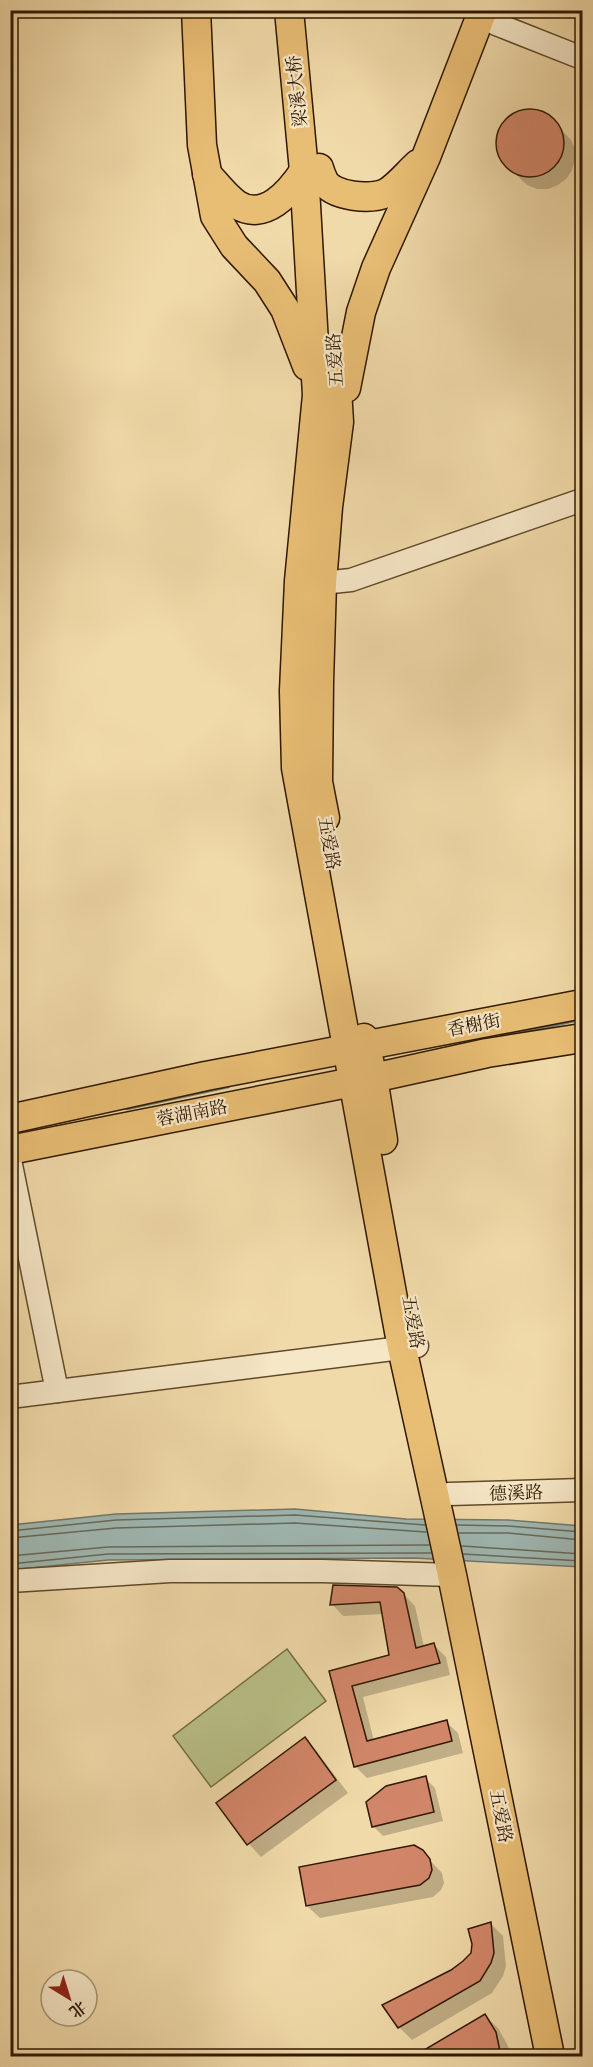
<svg xmlns="http://www.w3.org/2000/svg" width="593" height="2067" font-family="'IM FELL Great Primer','Noto Serif SC',serif">
  <style>
    .green { fill: #b9c088; stroke: #746c44; stroke-width: 1.5 }
    .water { fill: #9fb8b3; stroke: #73786b; stroke-width: 1.5 }
    .shadow { fill: #0003 }
    .lines { fill: none; stroke-linecap: round; stroke-linejoin: round }
    .shore { stroke: #68685a; stroke-width: 1.5 }
    .stream { stroke: #73786b; stroke-width: 4.5 }
    .building { fill: #d28669; stroke: #301900; stroke-width: 1.5 }
    .minor-casing { stroke: #60492a; stroke-width: 25 }
    .major-casing { stroke: #301900; stroke-width: 31 }
    .minor { stroke: #f6e7c7; stroke-width: 22 }
    .major { stroke: #e8bd74; stroke-width: 28 }
    .labels { text-anchor: middle; stroke-width: 4.5; stroke-linejoin: round; paint-order: stroke }
    .street-label { font-size: 18px; fill: #301900; stroke: #f6e7c7 }
  </style>
  <rect width="100%" height="100%" fill="#f1daa9"/>
  <filter id="stains"><feTurbulence type="fractalNoise" baseFrequency=".00333" numOctaves="4"/><feColorMatrix values="0 0 0 0 .2 0 0 0 0 .09 0 0 0 0 .02 0 0 0 .5 -.17"/></filter>
  <radialGradient id="worn" r=".72"><stop offset=".6" stop-color="#630" stop-opacity="0"/><stop offset="1" stop-color="#630" stop-opacity=".3"/></radialGradient>
  <path class="green" d="M287,1649L326,1701L211,1787L173,1736Z"/>
  <path class="water" d="M295,1509L406,1519L508,1520L582,1526V1567L414,1558L108,1560L11,1570V1525L116,1514Z"/>
  <g class="shadow">
    <path d="M531,111L541,113L550,118L571,140L575,149V159L572,170L567,178L558,185L548,189H537L527,185L505,164L499,155L497,144L499,133L504,123L512,116L521,112Z"/>
    <path d="M397,1588L415,1606L424,1647L434,1645L446,1657L450,1675L363,1697L374,1741L446,1722L458,1733L463,1753L367,1778L355,1766L330,1672L390,1656L384,1614L343,1616L332,1604Z"/>
    <path d="M305,1739L317,1752L348,1793L261,1857L249,1844L218,1803Z"/>
    <path d="M425,1778L435,1788L443,1821L383,1836L373,1826Z"/>
    <path d="M422,1852L442,1873L444,1883L441,1890L433,1897L320,1918L307,1906Z"/>
    <path d="M491,1924L503,1936L506,1966L503,1976L492,1993L412,2040L399,2027L452,1971L473,1954Z"/>
    <path d="M485,2016L498,2028L508,2046L511,2056H417Z"/>
  </g>
  <g class="lines">
    <g class="shore">
      <path d="M457,1525L508,1526L582,1532"/>
      <path d="M10,1531L116,1520L295,1515L425,1525"/>
      <path d="M459,1533H508L582,1540"/>
      <path d="M10,1538L116,1528L295,1523L426,1532"/>
      <path d="M462,1546L582,1554"/>
      <path d="M463,1554L582,1561"/>
      <path d="M10,1556L108,1547L429,1545"/>
      <path d="M10,1564L108,1554L431,1553"/>
    </g>
    <g class="stream">
      <path d="M502,1036L579,1019"/>
      <path d="M127,1108L228,1086"/>
      <path d="M10,1134L22,1131"/>
    </g>
  </g>
  <g class="building">
    <circle cx="530" cy="143" r="34"/>
    <path d="M333,1585L397,1587L404,1593L416,1648L434,1643L440,1663L352,1686L367,1741L447,1720L452,1741L354,1767L329,1671L389,1655L380,1602L330,1605Z"/>
    <path d="M305,1737L336,1780L247,1845L216,1803Z"/>
    <path d="M426,1776L434,1812L372,1827L366,1802L386,1786Z"/>
    <path d="M414,1845L423,1850L430,1859L432,1870L429,1878L420,1885L306,1906L299,1867Z"/>
    <path d="M491,1922L494,1953L491,1963L480,1981L398,2028L382,2005L451,1970L463,1961L471,1953L472,1944L468,1929Z"/>
    <path d="M485,2014L496,2032L501,2056H414Z"/>
  </g>
  <g class="lines">
    <g class="minor-casing">
      <g id="minor">
        <path d="M482,10L496,24L582,58"/>
        <path d="M322,583L351,580L582,500"/>
        <path d="M10,1160L57,1391"/>
        <path d="M10,1397L417,1346"/>
        <path d="M449,1494L582,1490"/>
        <path d="M10,1581L170,1571H322L452,1575"/>
      </g>
    </g>
    <g class="major-casing">
      <g id="major">
        <path d="M196,10L202,145L215,216L234,246L267,281L285,309L307,366"/>
        <path d="M289,10L304,171L317,395L299,581L294,691L296,768L402,1348L452,1575L550,2056"/>
        <path d="M319,168C320,172 322,177 324,181C333,197 371,200 386,193C397,187 408,173 418,164"/>
        <path d="M207,174C216,184 225,196 236,204C264,223 290,192 304,171"/>
        <path d="M346,388L361,312L376,268L426,157L483,10"/>
        <path d="M325,818L318,782L319,682L322,583L328,507L339,422L335,356"/>
        <path d="M364,1038L373,1078L383,1140"/>
        <path d="M10,1119L206,1076L582,1004"/>
        <path d="M10,1150L373,1078L487,1053L582,1038"/>
      </g>
    </g>
    <use href="#minor" class="minor"/>
    <use href="#major" class="major"/>
  </g>
  <g class="labels">
    <g class="street-label">
      <text transform="translate(297 91) rotate(-96)" y="6">梁溪大桥</text>
      <text transform="translate(335 360) rotate(-94)" y="6">五爱路</text>
      <text transform="translate(329 843) rotate(80)" y="6">五爱路</text>
      <text transform="translate(474 1025) rotate(-11)" y="6">香榭街</text>
      <text transform="translate(192 1113) rotate(-11)" y="6">蓉湖南路</text>
      <text transform="translate(413 1322) rotate(80)" y="6">五爱路</text>
      <text transform="translate(516 1493) rotate(-2)" y="6">德溪路</text>
      <text transform="translate(501 1816) rotate(79)" y="6">五爱路</text>
    </g>
  </g>
  <rect width="593" height="2067" fill="none" stroke="#f1daa9" stroke-width="36"/>
  <rect x="12" y="12" width="569" height="2043" fill="none" stroke="#301900" stroke-width="3"/>
  <rect x="18" y="18" width="557" height="2031" fill="none" stroke="#301900" stroke-width="1.5"/>
  <g transform="translate(69 1998) rotate(142)"><circle r="28" fill="#f6e7c7" stroke="#a79577" stroke-width="1.5"/>
  <path d="M0-4.5L10 22L0 15L-10 22Z" fill="#8f2418"/>
  <text y="-9" font-size="16" font-weight="bold" text-anchor="middle" fill="#301900">北</text>
  </g>
  <rect width="100%" height="100%" filter="url(#stains)"/>
  <rect width="100%" height="100%" fill="url(#worn)"/>
</svg>
